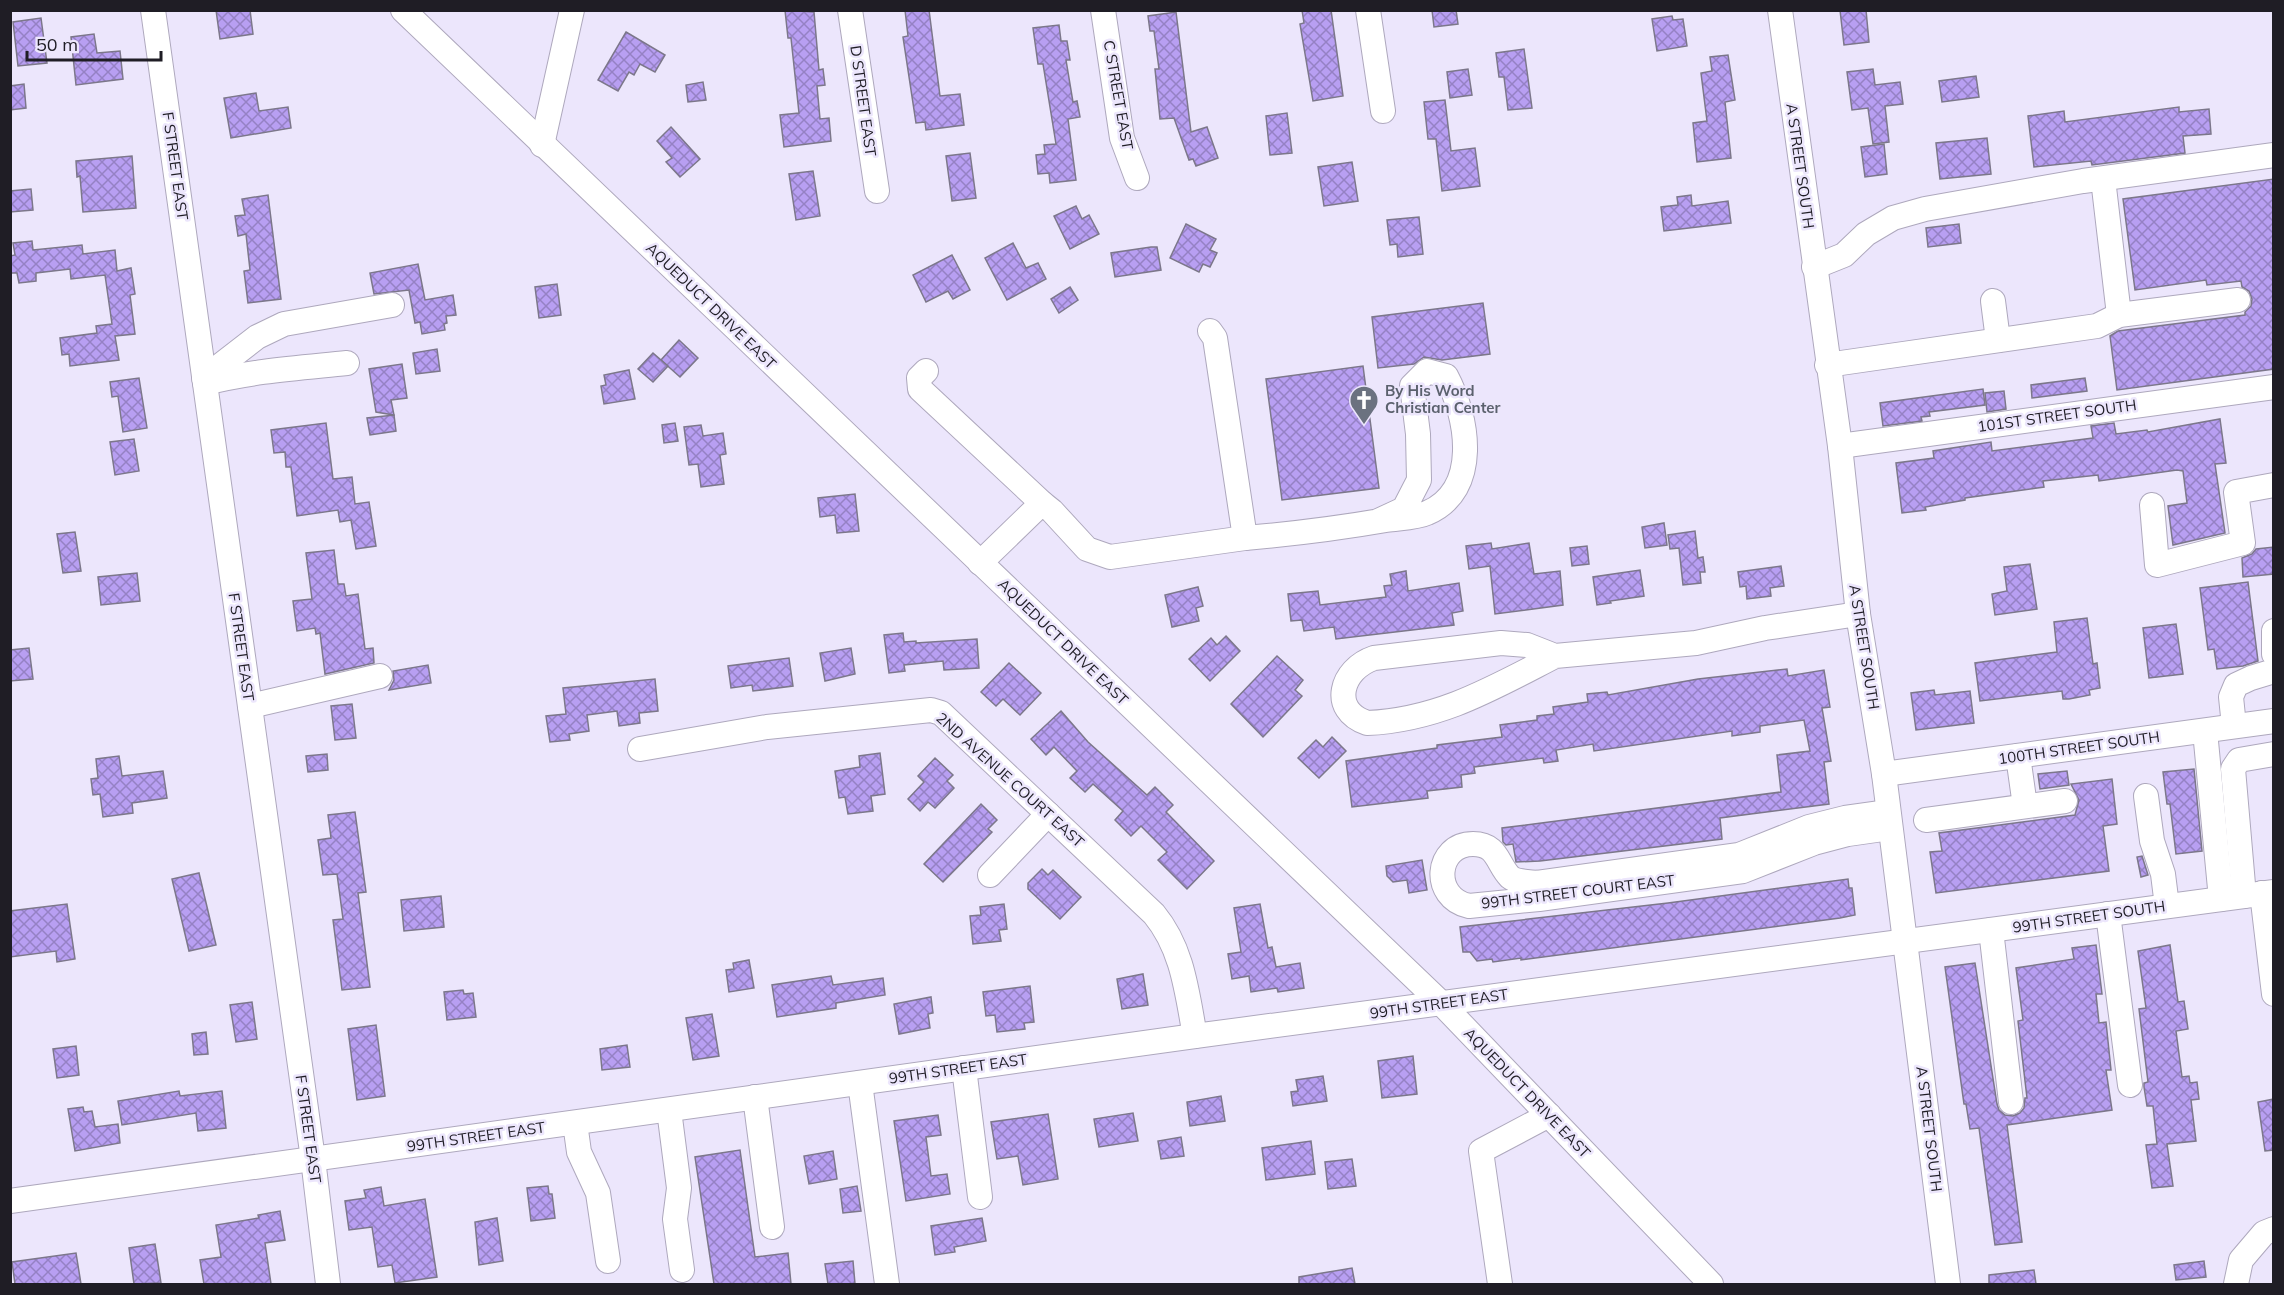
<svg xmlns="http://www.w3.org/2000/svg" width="2284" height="1295" font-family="Mulish,sans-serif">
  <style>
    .building { fill: url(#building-cross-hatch); stroke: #7c778a; stroke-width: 1.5 }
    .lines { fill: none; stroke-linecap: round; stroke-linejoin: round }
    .minor-casing { stroke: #aea8bd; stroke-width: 26 }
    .minor { stroke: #fff; stroke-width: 24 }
    .labels { text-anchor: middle; stroke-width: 5; stroke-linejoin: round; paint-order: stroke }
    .street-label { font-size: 15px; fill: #1f1d25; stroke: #ece6fc }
    .worship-label { font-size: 15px; font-weight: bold; fill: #5b616d; stroke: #ece6fc; text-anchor: start }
  </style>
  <defs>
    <pattern id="building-cross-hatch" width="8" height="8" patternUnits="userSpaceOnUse" patternTransform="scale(1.5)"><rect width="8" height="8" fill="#b89ff2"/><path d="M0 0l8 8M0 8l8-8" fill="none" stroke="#9581c4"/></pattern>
  </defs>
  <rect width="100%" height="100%" fill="#ece6fc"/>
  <g class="building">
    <path d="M216,10H250L253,34L220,39Z"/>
    <path d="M785,10L814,12L819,70L823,69L825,85L817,86L820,119L829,118L831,141L784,147L780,115L799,113L791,38H788Z"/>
    <path d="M905,10H929L940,96L960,94L964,125L926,130L925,122L916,123L903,37L908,36Z"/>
    <path d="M1302,10H1331L1343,96L1313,101L1300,24L1304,23Z"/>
    <path d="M1432,10H1456L1458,24L1434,27Z"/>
    <path d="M1840,10H1866L1869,42L1844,45Z"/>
    <path d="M1176,12L1191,132L1207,127L1218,158L1196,166L1193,159L1189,160L1174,118L1160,119L1155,69H1159L1154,31H1150L1148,16Z"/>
    <path d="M1672,16L1673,20L1683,19L1687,46L1657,51L1652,19Z"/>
    <path d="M41,18L47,63L18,66L13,22Z"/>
    <path d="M1059,25L1061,41H1067L1070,60H1066L1073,102L1077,101L1080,117L1068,119L1076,180L1050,183L1049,173L1038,174L1036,155L1045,154L1044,145L1056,144L1043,64H1038L1033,28Z"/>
    <path d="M626,32L665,55L655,72L640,64L634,75L629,72L618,91L598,80Z"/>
    <path d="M94,34L97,53L120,51L123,79L76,85L71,37Z"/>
    <path d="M1524,49L1532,108L1508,110L1504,77H1499L1496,53Z"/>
    <path d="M1728,55L1735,100L1725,102L1731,158L1697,162L1693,123L1707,121L1701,73L1712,71L1710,57Z"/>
    <path d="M1468,69L1472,95L1450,98L1447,72Z"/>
    <path d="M1873,69L1875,85L1900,82L1903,104L1885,106L1889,142L1873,144L1868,108L1852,110L1847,72Z"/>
    <path d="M1976,76L1979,97L1942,102L1939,81Z"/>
    <path d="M703,82L706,100L688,102L686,85Z"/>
    <path d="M24,84L26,108L10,110V86Z"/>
    <path d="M256,93L259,111L288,107L291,128L231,138L224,98Z"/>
    <path d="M1445,100L1451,151L1475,148L1480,186L1442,191L1436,139H1428L1424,102Z"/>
    <path d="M2179,107V112L2209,109L2211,134L2183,136L2185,153L2092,165L2091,161L2034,167L2028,116L2064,111L2065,122Z"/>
    <path d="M1287,113L1292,153L1270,155L1266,116Z"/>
    <path d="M671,127L700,159L680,177L666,162L672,158L657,141Z"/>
    <path d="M1987,138L1991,174L1940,179L1936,143Z"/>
    <path d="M1884,144L1887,174L1865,177L1861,147Z"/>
    <path d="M970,153L976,198L952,201L946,156Z"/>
    <path d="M132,156L136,208L83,212L80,176L77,177L76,161Z"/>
    <path d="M1352,162L1358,201L1324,206L1318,167Z"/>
    <path d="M813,171L820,216L796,220L789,174Z"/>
    <path d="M2274,179V369L2117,390L2110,336L2118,331L2245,315V312L2251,306L2252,299L2249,291L2242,287L2241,281L2207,285L2206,280L2135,290L2123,199Z"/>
    <path d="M31,189L33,210L10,212V191Z"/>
    <path d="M268,195L281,299L248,303L244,271L250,270L246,234L238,236L235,216L245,215L242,199Z"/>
    <path d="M1691,195L1692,206L1728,201L1731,223L1664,231L1661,207L1678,205L1677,197Z"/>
    <path d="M1076,206L1082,219L1089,215L1099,234L1070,249L1054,216Z"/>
    <path d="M1419,217L1423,254L1398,257L1397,244L1390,245L1387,220Z"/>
    <path d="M1186,224L1216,239L1210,250L1217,253L1210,267L1203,264L1199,272L1170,258Z"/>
    <path d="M1959,224L1961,243L1928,247L1926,228Z"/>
    <path d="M32,241L33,250L82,245L83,254L115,250L117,271L131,268L135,294L130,295L135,334L115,336L119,360L70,366L69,354L62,355L60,338L97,333L96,326L112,324L105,275L71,279L70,269L36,273V281L19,283L17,273H10V256L15,255L13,243Z"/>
    <path d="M1013,243L1026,268L1038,263L1046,279L1007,300L985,258Z"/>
    <path d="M1151,247H1157L1161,270L1115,277L1111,253Z"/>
    <path d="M952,255L970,290L953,299L948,291L926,302L913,275Z"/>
    <path d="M418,264L425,300L453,295L456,315L446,316L447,323L444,324L445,330L422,334L420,322L415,323L409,290L374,294L370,273Z"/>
    <path d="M557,284L561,315L539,318L535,287Z"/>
    <path d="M1070,287L1078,300L1059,313L1051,299Z"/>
    <path d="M1483,303L1490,354L1442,360L1424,357L1414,364L1378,368L1372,317Z"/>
    <path d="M679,340L698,358L680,377L661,360Z"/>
    <path d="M437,349L440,371L416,374L413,353Z"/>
    <path d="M653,353L668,366L653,382L638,369Z"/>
    <path d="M402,364L407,398L391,400L394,415L376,412L369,369Z"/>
    <path d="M1363,366L1379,488L1282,500L1266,379Z"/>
    <path d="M629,370L635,399L604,404L601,386L606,385L604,375Z"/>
    <path d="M139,378L147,428L123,432L118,396L112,397L110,382Z"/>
    <path d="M2085,378L2087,391L2032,398L2031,385Z"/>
    <path d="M1983,389L1985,405L1929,412L1930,416L1921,417L1922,421L1883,426L1880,403Z"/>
    <path d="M2004,391L2006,409L1987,412L1985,393Z"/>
    <path d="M394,415L396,431L370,435L367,418Z"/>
    <path d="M2220,419L2226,463L2215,464L2225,533L2173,545L2168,506L2187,503L2183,471L2177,470L2099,481L2098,475L2043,481L2044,487L1965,498V500L1925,507L1926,510L1902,513L1896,463L1934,458L1933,451L1991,442L1992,451L2093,438L2091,426L2114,423L2116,434L2147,430L2148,432Z"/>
    <path d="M326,423L333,479L352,477L355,504L369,502L376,546L356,549L351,520L340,522L338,510L297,516L291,467H286L285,452L274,453L271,430Z"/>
    <path d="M675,423L678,441L664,443L662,425Z"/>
    <path d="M701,425L703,436L723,433L726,454L720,455L724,484L701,487L698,464L689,465L684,427Z"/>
    <path d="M134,439L139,471L115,475L110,442Z"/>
    <path d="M855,494L859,531L837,533L835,515L820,517L818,498Z"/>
    <path d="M1664,523L1667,545L1645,548L1642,527Z"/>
    <path d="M1695,531L1698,558L1703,557L1705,572H1700L1701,583L1683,585L1679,548L1670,549L1668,535Z"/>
    <path d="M75,532L81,571L63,573L57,534Z"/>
    <path d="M1491,543L1492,549L1529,543L1534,574L1560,571L1563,605L1495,614L1490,566L1469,569L1466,546Z"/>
    <path d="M1587,546L1589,564L1572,566L1570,548Z"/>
    <path d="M2274,547V574L2243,577L2242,558L2252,554L2256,549Z"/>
    <path d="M334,550L338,584H344L346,596L358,594L365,649L373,648L374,663L325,674L320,633L316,634L315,628L297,631L293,601L312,599L306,553Z"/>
    <path d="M2030,564L2037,609L1995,615L1992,594L2007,591L2004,567Z"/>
    <path d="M1781,566L1784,586L1770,588L1771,596L1747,599L1746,586L1740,587L1738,572Z"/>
    <path d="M1640,570L1644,596L1610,601L1611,603L1597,605L1593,577Z"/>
    <path d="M1406,571L1408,591L1459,583L1463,611L1452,613L1454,625L1336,639L1334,627L1304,631L1302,620L1291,621L1288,594L1318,591L1320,605L1386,597L1384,586L1392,585L1390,574Z"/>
    <path d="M137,573L140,601L101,605L98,577Z"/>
    <path d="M2248,582L2258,661L2243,666L2217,669L2214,649L2208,650L2200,588Z"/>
    <path d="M1198,587L1203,606L1196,608L1199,621L1172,627L1165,595Z"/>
    <path d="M2087,618L2093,664L2097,663L2100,688L2089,690L2090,695L2069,699H2063L2062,691L1980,701L1975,663L2057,652L2054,622Z"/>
    <path d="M2176,624L2183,674L2149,678L2143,628Z"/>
    <path d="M903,633L904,642L916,641V643L977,639L979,668L944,670L943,661L904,665L905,671L889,673L884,635Z"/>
    <path d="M1226,636L1240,651L1210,681L1189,659L1211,638L1217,645Z"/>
    <path d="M29,648L33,679L10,681V650Z"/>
    <path d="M851,648L855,674L825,681L820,653Z"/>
    <path d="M1277,656L1303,680L1295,690L1302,696L1263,737L1231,704Z"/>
    <path d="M789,658L793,686L753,691L752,685L731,688L728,666Z"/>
    <path d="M1009,663L1041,693L1020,715L1003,699L996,706L981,692Z"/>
    <path d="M428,665L431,683L389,690L394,680L393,671Z"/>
    <path d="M1787,669L1788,676L1824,670L1830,707L1822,708L1831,761L1824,762L1829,804L1720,818L1722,839L1540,861L1516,862L1513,844L1506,845L1503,842L1502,828L1781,792L1777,755L1810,751L1804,720L1760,726V732L1732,736V731L1594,751L1593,744L1556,750L1558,761L1544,763L1543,758L1474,767L1475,773L1461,775L1462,787L1427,791L1428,798L1352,807L1346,761L1437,748V745L1502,737L1500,725L1537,720V716L1554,714L1553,707L1588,702L1587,694L1607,692L1608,695L1698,679Z"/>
    <path d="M655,679L658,711L639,713L640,723L619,726L617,711L587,715L589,731L569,734L570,740L550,742L546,716L566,714L563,688Z"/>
    <path d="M1934,690L1935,695L1970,691L1974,723L1916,730L1911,693Z"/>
    <path d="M352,704L356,738L335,740L331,706Z"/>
    <path d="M1061,711L1088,742L1147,795L1155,787L1173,805L1166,812L1214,861L1187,889L1158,860L1167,852L1141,826L1131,836L1115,820L1123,811L1093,784L1085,792L1070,778L1077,771L1054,747L1046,755L1031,739Z"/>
    <path d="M1332,737L1346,751L1319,778L1298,758L1316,740L1323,747Z"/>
    <path d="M880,753L885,794L871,796L873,811L848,814L845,797L839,798L835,771L860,767L859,756Z"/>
    <path d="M327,754L328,770L308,772L306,756Z"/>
    <path d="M119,756L122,776L163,771L167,798L132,803L133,813L103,817L100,794L93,795L91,779L98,778L96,759Z"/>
    <path d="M935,758L953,775L947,781L954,788L935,808L928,802L920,811L908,799L924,782L918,776Z"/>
    <path d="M2194,769L2202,851L2176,854L2170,804H2167L2163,772Z"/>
    <path d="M2067,771L2069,785L2040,789L2038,774Z"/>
    <path d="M2112,779L2117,824L2103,826L2109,871L1936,893L1930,852L1942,851L1939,833L2075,815L2079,800L2071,784Z"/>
    <path d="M981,804L997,820L988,829L992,832L943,882L924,864Z"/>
    <path d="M355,812L366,892L358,893L370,987L342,990L333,920L343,919L337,874L323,875L318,840L331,838L328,815Z"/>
    <path d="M2142,856L2148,875L2141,877L2137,857Z"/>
    <path d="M1422,860L1427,890L1409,893L1407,880L1393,882L1387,876L1386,866Z"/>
    <path d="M1042,869L1048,875L1053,870L1081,897L1060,919L1028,889V883Z"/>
    <path d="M199,873L216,945L189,951L172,879Z"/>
    <path d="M1848,879L1849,888H1852L1855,915L1840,918L1521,960V958L1493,962L1492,959L1477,961L1470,952H1463L1460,927L1668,903Z"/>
    <path d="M441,896L444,927L404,931L401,900Z"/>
    <path d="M67,904L75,959L57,962L56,951L10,957V911Z"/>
    <path d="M1004,904L1007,929L999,930L1001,941L973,944L970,916L981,915L980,907Z"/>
    <path d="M1260,904L1268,948L1272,947L1276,967L1300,963L1304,988L1278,992L1277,988L1251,992L1249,976L1232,979L1228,954L1241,952L1234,908Z"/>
    <path d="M2096,945L2102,994H2096L2099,1023L2106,1022L2111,1070H2106L2112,1110L2007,1125L2022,1242L1995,1245L1979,1128L1970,1129L1966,1104H1964L1945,967L1975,963L1997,1104L1999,1110L2005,1115L2013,1116L2020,1113L2024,1108L2025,1098H2027L2018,1021L2023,1020L2016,968L2074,959L2072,948Z"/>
    <path d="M2170,945L2178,1002L2184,1001L2188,1029L2176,1031L2182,1077L2189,1076L2190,1083L2197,1082L2199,1099L2191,1100L2196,1141L2167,1144L2173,1186L2152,1188L2146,1145L2157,1144L2153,1106H2147L2144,1087V1083L2148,1082L2139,1009L2146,1008L2138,951Z"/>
    <path d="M749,960L754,988L729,992L726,970L734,969L733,963Z"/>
    <path d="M1143,974L1148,1005L1122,1009L1117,979Z"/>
    <path d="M831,976L833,985L883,978L885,995L836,1003V1008L777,1017L772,985Z"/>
    <path d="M1030,986L1034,1022L1024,1023L1025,1029L997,1032L995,1015L986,1016L983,992Z"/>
    <path d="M463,990L464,994L473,993L476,1017L447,1020L444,992Z"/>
    <path d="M931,997L933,1013L928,1014L930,1028L899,1034L894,1004Z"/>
    <path d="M252,1002L257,1039L236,1042L230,1005Z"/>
    <path d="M712,1014L719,1056L693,1060L686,1018Z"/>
    <path d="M376,1025L385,1096L357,1100L348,1029Z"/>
    <path d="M206,1032L208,1054L194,1055L192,1034Z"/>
    <path d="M627,1045L630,1067L602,1070L600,1049Z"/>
    <path d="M76,1046L79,1075L57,1078L53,1049Z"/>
    <path d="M1413,1056L1417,1094L1382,1098L1378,1061Z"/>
    <path d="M1323,1076L1327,1101L1293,1106L1291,1092L1298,1091L1296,1080Z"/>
    <path d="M179,1091L180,1096L222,1091L226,1128L198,1131L196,1113L122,1125L118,1101Z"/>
    <path d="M1221,1096L1225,1121L1190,1126L1187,1102Z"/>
    <path d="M2274,1099V1150L2265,1151L2258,1102Z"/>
    <path d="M83,1107L84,1112L92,1111L95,1127L118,1124L120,1143L75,1151L68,1109Z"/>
    <path d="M1133,1113L1138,1141L1099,1147L1094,1119Z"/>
    <path d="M1048,1114L1058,1179L1023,1185L1018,1156L997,1159L991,1122Z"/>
    <path d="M938,1115L941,1135L926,1137L931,1176L947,1174L950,1194L906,1201L894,1121Z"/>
    <path d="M1181,1137L1184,1156L1161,1159L1158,1141Z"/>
    <path d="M1311,1141L1315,1174L1266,1180L1262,1148Z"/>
    <path d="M740,1150L755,1257L788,1253L791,1284H714L695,1157Z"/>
    <path d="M833,1151L837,1179L809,1184L804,1156Z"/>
    <path d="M1352,1159L1356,1186L1328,1189L1325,1162Z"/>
    <path d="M548,1186L549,1194H552L555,1218L531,1221L527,1188Z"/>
    <path d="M857,1186L861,1211L843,1213L840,1189Z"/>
    <path d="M381,1187L384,1206L425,1199L437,1277L395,1283L392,1265L378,1267L372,1227L349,1230L345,1201L366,1198L364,1190Z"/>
    <path d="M280,1211L285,1240L265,1243L271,1284H204L200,1260L221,1257L216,1225L259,1218L258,1215Z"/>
    <path d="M497,1218L503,1261L479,1265L475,1222Z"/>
    <path d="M982,1218L986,1241L954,1247L955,1252L935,1255L931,1226Z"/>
    <path d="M155,1244L161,1283L134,1284L129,1248Z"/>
    <path d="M76,1253L81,1284H15L12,1262Z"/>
    <path d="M853,1261L855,1284H828L825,1264Z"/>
    <path d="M2204,1261L2206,1277L2176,1280L2174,1265Z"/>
    <path d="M1352,1268L1355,1284H1299V1277Z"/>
    <path d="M2034,1270L2036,1284H1989V1275Z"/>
  </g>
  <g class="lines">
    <g class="minor-casing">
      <g id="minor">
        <path d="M153,10L313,1159L328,1284"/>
        <path d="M403,10L1441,1003L1711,1284"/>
        <path d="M850,10L877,191"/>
        <path d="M1103,10L1122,138L1137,178"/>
        <path d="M1368,10L1383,111"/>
        <path d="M1780,10L1840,446L1858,614L1884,774L1948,1284"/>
        <path d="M542,145L572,10"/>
        <path d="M2103,179L2119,315"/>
        <path d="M1814,267L1844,255L1866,234L1893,218L1925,209L2083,181L2274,155"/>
        <path d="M1993,301L1998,340"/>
        <path d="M1827,365L2097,326L2119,315L2238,300"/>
        <path d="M926,371L919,378L920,389L1042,503"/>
        <path d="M204,378L257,337L284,324L392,305"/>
        <path d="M205,383C252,371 299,368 347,363"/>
        <path d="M1840,446L2274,387"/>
        <path d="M2152,505L2157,565L2243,543L2236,492L2274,485"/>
        <path d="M1245,538C1292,534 1340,528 1386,520C1399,518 1416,518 1427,513C1481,490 1468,417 1446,376L1427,371L1412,386L1418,434L1419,480L1404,509L1378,521"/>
        <path d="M980,563L1042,503L1052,511L1087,549L1110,557L1245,538L1215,338L1210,331"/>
        <path d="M2274,631V654"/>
        <path d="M1555,656C1493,688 1439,720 1367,723C1329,710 1341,669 1374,658L1501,643L1527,645L1555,656L1696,643L1765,628L1858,614"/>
        <path d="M250,706L380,676"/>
        <path d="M2234,726L2231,697L2236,685L2251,678L2274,671"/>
        <path d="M2205,731L2221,899"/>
        <path d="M640,749L767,727L931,710L941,713L1154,914C1183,949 1187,993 1195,1036"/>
        <path d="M2018,756L2025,806"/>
        <path d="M1884,774L2274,721"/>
        <path d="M2146,796L2152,841L2163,874L2167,906"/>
        <path d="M1888,812L1845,818L1809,827L1739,855L1537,883C1529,882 1516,882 1510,877C1497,864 1498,844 1473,844C1435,844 1431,898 1469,906L1539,899L1743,871L1814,843L1848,834L1890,828"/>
        <path d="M1926,820L2065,801"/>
        <path d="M990,875L1048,814"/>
        <path d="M2262,893L2274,994"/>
        <path d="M2244,896L2233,769L2239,760L2274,754"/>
        <path d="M2108,914L2130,1085"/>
        <path d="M1991,930L2011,1102"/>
        <path d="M964,1068L980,1197"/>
        <path d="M860,1083L887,1284"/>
        <path d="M755,1097L772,1227"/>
        <path d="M669,1110L679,1188L675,1219L682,1270"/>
        <path d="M575,1123L579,1152L598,1193L608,1261"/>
        <path d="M10,1201L1195,1036L2274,892"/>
        <path d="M1500,1284L1481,1151L1549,1115"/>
        <path d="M2236,1284L2241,1260L2264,1233L2274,1229"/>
      </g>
    </g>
    <use href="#minor" class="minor"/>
  </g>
  <defs>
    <g id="church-pin" transform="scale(1.5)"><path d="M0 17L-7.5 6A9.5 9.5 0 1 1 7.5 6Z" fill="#6b7280" stroke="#ece6fc"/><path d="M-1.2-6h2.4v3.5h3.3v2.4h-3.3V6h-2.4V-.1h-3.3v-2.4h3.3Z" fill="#fff"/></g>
  </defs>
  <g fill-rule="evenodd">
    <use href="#church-pin" x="1364" y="400"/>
  </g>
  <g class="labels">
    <g class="street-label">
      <text transform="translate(1118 95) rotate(80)" y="5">C STREET EAST</text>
      <text transform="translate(863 101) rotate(82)" y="5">D STREET EAST</text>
      <text transform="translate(175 166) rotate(82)" y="5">F STREET EAST</text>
      <text transform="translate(1800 166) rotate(82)" y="5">A STREET SOUTH</text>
      <text transform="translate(711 306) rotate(44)" y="5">AQUEDUCT DRIVE EAST</text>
      <text transform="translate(2057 416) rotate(-8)" y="5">101ST STREET SOUTH</text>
      <text transform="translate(1063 642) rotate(44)" y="5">AQUEDUCT DRIVE EAST</text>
      <text transform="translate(241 647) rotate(82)" y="5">F STREET EAST</text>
      <text transform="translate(1864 647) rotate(81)" y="5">A STREET SOUTH</text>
      <text transform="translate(2079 748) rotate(-8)" y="5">100TH STREET SOUTH</text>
      <text transform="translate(1010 780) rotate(42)" y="5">2ND AVENUE COURT EAST</text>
      <text transform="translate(1578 892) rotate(-7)" y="5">99TH STREET COURT EAST</text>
      <text transform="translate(2089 917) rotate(-8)" y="5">99TH STREET SOUTH</text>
      <text transform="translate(1439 1004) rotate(-8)" y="5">99TH STREET EAST</text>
      <text transform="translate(958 1069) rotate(-8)" y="5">99TH STREET EAST</text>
      <text transform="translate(1527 1093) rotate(46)" y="5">AQUEDUCT DRIVE EAST</text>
      <text transform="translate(308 1129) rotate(82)" y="5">F STREET EAST</text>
      <text transform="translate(1929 1129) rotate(83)" y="5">A STREET SOUTH</text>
      <text transform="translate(476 1137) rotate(-8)" y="5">99TH STREET EAST</text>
    </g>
    <g class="worship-label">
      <text x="1385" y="396">By His Word<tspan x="1385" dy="17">Christian Center</tspan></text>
    </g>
  </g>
  <rect width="2284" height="1295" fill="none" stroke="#1f1d25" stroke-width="24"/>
  <path d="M27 51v9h134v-9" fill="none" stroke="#1f1d25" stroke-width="3"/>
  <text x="36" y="51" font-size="18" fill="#1f1d25" stroke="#ece6fc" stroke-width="4.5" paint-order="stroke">50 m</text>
</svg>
